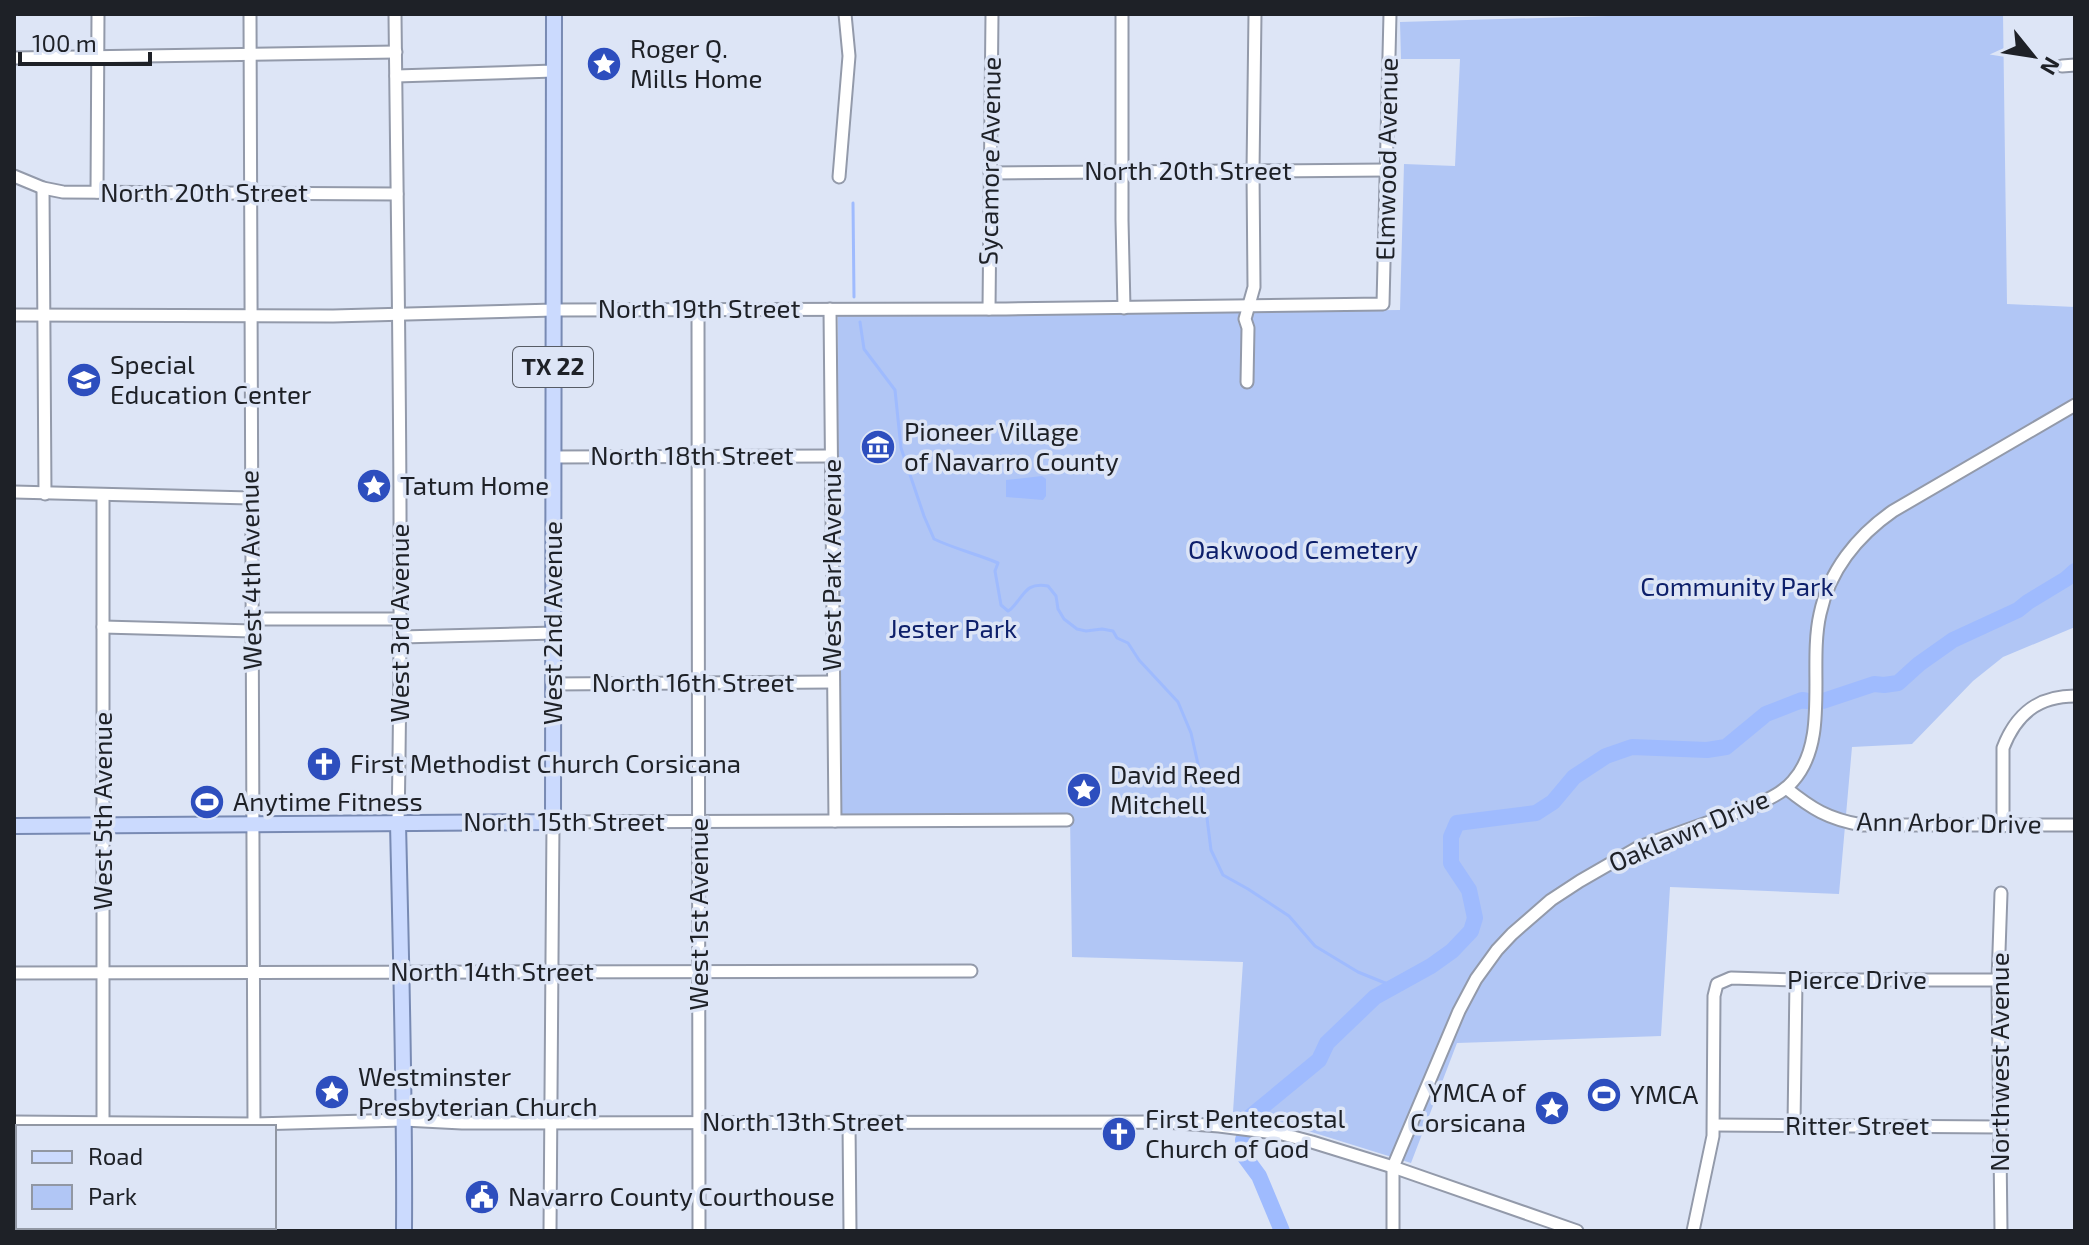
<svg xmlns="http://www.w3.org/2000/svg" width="2089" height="1245" font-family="'Exo 2',sans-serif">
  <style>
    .green { fill: #b1c6f5 }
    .water { fill: #9fbbfe }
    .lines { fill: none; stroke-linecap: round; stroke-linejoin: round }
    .stream { stroke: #9fbbfe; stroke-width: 3 }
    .river { stroke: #9fbbfe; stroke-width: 16 }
    .minor-casing { stroke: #939aaa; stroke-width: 15 }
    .major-casing { stroke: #788ab3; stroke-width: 18 }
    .minor { stroke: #fff; stroke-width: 11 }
    .major { stroke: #cbdafe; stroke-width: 14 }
    .labels { text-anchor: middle; stroke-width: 7; stroke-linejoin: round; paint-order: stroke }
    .shield { fill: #dde5f6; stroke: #575c65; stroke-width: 2 }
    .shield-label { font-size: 24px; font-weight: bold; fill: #1e2127 }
    .poi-label { font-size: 26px; fill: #1e2127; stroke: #dde5f6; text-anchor: start }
    .street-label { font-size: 26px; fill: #1e2127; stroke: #dde5f6 }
    .park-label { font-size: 26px; fill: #0e206b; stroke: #dde5f6 }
  </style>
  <rect width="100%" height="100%" fill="#dde5f6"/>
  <path class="green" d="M1675,14H2003L2007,304L2075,307V627L2003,657L1973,681L1912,744L1852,747L1839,894L1670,887L1661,1036L1457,1043L1411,1163L1276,1121L1233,1112L1243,962L1072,957L1070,814L839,817L838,315L1400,310L1404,164L1455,166L1460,59H1401L1400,22Z"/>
  <path class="water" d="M1042,476L1046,479V496L1043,500L1006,497V480Z"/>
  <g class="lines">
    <g class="stream">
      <path d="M853,203L854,297"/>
      <path d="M860,322L864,349L895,390L901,448L924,516L934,539C955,549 977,554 998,563L995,571L1001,605L1008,611L1011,609C1025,595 1025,582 1048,586L1056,596L1058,609L1064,619L1077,629L1086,631L1102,629L1113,631L1117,638L1128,643L1139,660L1178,702L1191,733L1203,786L1211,850L1223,875L1248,889L1289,916L1315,946L1358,972L1395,987"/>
    </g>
    <g class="river">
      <path d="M1823,701L1874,684L1884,685L1898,683L1919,664L1953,640L2018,610L2028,602L2066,579L2075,571"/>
      <path d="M1282,1231L1259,1176L1245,1157L1243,1140L1250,1117L1319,1060L1327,1043L1375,997L1431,966L1452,951L1471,931L1475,918L1469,890L1451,863V837L1457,823L1536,813L1553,802L1574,777L1606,756L1632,747L1707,750L1726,747L1766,714L1802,700L1808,701"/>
    </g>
    <g class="minor-casing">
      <g id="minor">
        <path d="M250,14L254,1127"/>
        <path d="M395,14C398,284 403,554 398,823"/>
        <path d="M1122,14V220L1124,308"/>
        <path d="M14,58L396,52"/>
        <path d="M2062,66L2075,65"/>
        <path d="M396,76L554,71"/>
        <path d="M990,173L1387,170"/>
        <path d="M14,176L43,188L63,192L397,194"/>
        <path d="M839,177L849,56L845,14"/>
        <path d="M43,188L45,494"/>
        <path d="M97,192L98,14"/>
        <path d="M698,309L699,1231"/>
        <path d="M830,309L835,821"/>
        <path d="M989,309L992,14"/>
        <path d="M14,315L333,316L554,310L1006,309L1383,304L1390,14"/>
        <path d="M1247,382L1248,328L1245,319L1254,287L1253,171L1255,14"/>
        <path d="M553,457L831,456"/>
        <path d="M14,492L250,498"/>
        <path d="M103,495V1126"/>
        <path d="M252,619H401"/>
        <path d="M103,627L253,631"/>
        <path d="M401,637L554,633"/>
        <path d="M553,684L833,682"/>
        <path d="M1786,788C1812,809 1828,819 1862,825H2075"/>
        <path d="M2003,826V748C2016,714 2038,696 2075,696"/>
        <path d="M14,973L971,971"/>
        <path d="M14,1122L254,1124L404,1120L462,1123L1165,1122L1219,1126L1282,1134L1312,1142L1393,1167L1577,1231"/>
        <path d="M849,1123L850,1231"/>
        <path d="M1714,1125L2000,1127"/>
        <path d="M1794,1126L1796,980"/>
        <path d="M103,1231V1227"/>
        <path d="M254,1231V1227"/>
        <path d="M550,1231L553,822L1067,820"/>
        <path d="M1393,1231V1167L1459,1011L1476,979L1497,950L1512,934L1551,900L1580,881L1639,847L1757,805C1770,798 1784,792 1793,781C1830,740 1808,667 1820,614C1829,571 1857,536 1893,511L2075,405"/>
        <path d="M1693,1231L1713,1136L1714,996L1717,984L1731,978L1796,980H1998"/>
        <path d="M2001,1231L1998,980L2001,893"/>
      </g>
    </g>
    <g class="major-casing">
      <g id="major">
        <path d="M398,823C401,959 405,1095 404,1231"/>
        <path d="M14,826L553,822L554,14"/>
      </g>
    </g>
    <use href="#minor" class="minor"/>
    <use href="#major" class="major"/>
  </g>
  <defs>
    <g id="sight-disc" transform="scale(1.8)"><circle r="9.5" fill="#2d4ebe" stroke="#dde5f6"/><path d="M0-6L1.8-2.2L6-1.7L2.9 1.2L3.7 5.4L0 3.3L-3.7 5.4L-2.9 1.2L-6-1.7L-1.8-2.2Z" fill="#fff"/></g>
    <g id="school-disc" transform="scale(1.8)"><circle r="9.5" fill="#2d4ebe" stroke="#dde5f6"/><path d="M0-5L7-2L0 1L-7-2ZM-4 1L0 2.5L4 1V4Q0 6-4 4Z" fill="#fff"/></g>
    <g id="museum-disc" transform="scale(1.8)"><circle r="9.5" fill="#2d4ebe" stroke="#dde5f6"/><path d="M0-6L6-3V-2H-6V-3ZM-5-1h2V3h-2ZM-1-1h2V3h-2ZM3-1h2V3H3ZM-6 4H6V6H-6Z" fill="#fff"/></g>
    <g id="church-disc" transform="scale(1.8)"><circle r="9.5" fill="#2d4ebe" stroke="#dde5f6"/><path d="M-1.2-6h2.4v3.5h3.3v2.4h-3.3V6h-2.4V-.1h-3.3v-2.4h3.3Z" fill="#fff"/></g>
    <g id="stadium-disc" transform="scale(1.8)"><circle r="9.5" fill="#2d4ebe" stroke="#dde5f6"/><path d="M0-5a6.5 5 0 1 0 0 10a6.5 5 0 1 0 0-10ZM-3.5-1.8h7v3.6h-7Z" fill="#fff"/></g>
    <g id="civic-disc" transform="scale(1.8)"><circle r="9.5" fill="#2d4ebe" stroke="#dde5f6"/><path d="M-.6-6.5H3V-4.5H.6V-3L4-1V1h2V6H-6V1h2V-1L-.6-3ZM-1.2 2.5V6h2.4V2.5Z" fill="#fff"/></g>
  </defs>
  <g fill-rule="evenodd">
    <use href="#sight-disc" x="604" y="64"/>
    <use href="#school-disc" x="84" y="380"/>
    <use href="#museum-disc" x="878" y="447"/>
    <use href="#sight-disc" x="374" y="486"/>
    <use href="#church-disc" x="324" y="764"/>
    <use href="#sight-disc" x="1084" y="790"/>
    <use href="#stadium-disc" x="207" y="802"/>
    <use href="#sight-disc" x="332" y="1092"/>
    <use href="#stadium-disc" x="1604" y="1095"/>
    <use href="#sight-disc" x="1552" y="1108"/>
    <use href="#church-disc" x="1119" y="1134"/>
    <use href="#civic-disc" x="482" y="1197"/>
  </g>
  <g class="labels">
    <rect class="shield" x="513" y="347" width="80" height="40" rx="6"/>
    <g class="shield-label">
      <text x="553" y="375">TX 22</text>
    </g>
    <g class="poi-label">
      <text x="630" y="58">Roger Q.<tspan x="630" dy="30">Mills Home</tspan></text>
      <text x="110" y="374">Special<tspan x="110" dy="30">Education Center</tspan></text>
      <text x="904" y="441">Pioneer Village<tspan x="904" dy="30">of Navarro County</tspan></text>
      <text x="400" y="495">Tatum Home</text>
      <text x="350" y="773">First Methodist Church Corsicana</text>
      <text x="1110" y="784">David Reed<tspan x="1110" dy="30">Mitchell</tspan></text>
      <text x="233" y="811">Anytime Fitness</text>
      <text x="358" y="1086">Westminster<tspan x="358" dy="30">Presbyterian Church</tspan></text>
      <text x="1526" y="1102" text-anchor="end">YMCA of<tspan x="1526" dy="30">Corsicana</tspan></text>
      <text x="1630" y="1104">YMCA</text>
      <text x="1145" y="1128">First Pentecostal<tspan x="1145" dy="30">Church of God</tspan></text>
      <text x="508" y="1206">Navarro County Courthouse</text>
    </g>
    <g class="street-label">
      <text transform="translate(1387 159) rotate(-89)" y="9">Elmwood Avenue</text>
      <text transform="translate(990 161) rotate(-89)" y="9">Sycamore Avenue</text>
      <text x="1188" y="180">North 20th Street</text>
      <text x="204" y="202">North 20th Street</text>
      <text x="699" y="318">North 19th Street</text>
      <text x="692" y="465">North 18th Street</text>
      <text transform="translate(832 565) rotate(-90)" y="9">West Park Avenue</text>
      <text transform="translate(251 570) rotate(-91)" y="9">West 4th Avenue</text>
      <text transform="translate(400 623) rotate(-90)" y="9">West 3rd Avenue</text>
      <text transform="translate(553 623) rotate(-90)" y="9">West 2nd Avenue</text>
      <text x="693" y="692">North 16th Street</text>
      <text transform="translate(103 811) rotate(-90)" y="9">West 5th Avenue</text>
      <text x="564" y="831">North 15th Street</text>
      <text transform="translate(1949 823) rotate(1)" y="9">Ann Arbor Drive</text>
      <text transform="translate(1689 831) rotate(-23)" y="9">Oaklawn Drive</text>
      <text transform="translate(699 914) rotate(-90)" y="9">West 1st Avenue</text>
      <text x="492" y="981">North 14th Street</text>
      <text x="1857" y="989">Pierce Drive</text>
      <text transform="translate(2000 1062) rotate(-90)" y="9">Northwest Avenue</text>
      <text x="803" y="1131">North 13th Street</text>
      <text x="1857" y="1135">Ritter Street</text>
    </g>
    <g class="park-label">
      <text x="1303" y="559">Oakwood Cemetery</text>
      <text x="1737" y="596">Community Park</text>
      <text x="953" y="638">Jester Park</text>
    </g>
  </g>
  <rect width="2089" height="1245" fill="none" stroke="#1e2127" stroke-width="32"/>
  <rect x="16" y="1125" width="260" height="104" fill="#dde5f6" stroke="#9197a3" stroke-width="2"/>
  <rect x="32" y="1151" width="40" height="12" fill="#cbdafe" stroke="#9197a3" stroke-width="2"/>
  <text x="88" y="1165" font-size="24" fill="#1e2127">Road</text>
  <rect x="32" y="1185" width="40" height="24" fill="#b1c6f5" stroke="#9197a3" stroke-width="2"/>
  <text x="88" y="1205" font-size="24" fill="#1e2127">Park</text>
  <g transform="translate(2033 56) rotate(120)" stroke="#dde5f6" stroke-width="6" paint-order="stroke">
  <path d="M0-6L14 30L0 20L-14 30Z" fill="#1e2127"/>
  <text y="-12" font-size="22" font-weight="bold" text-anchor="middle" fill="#1e2127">N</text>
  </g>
  <path d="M20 52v12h130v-12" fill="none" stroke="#1e2127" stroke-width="4"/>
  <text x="32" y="52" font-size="24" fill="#1e2127" stroke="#dde5f6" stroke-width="6" paint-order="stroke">100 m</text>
</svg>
